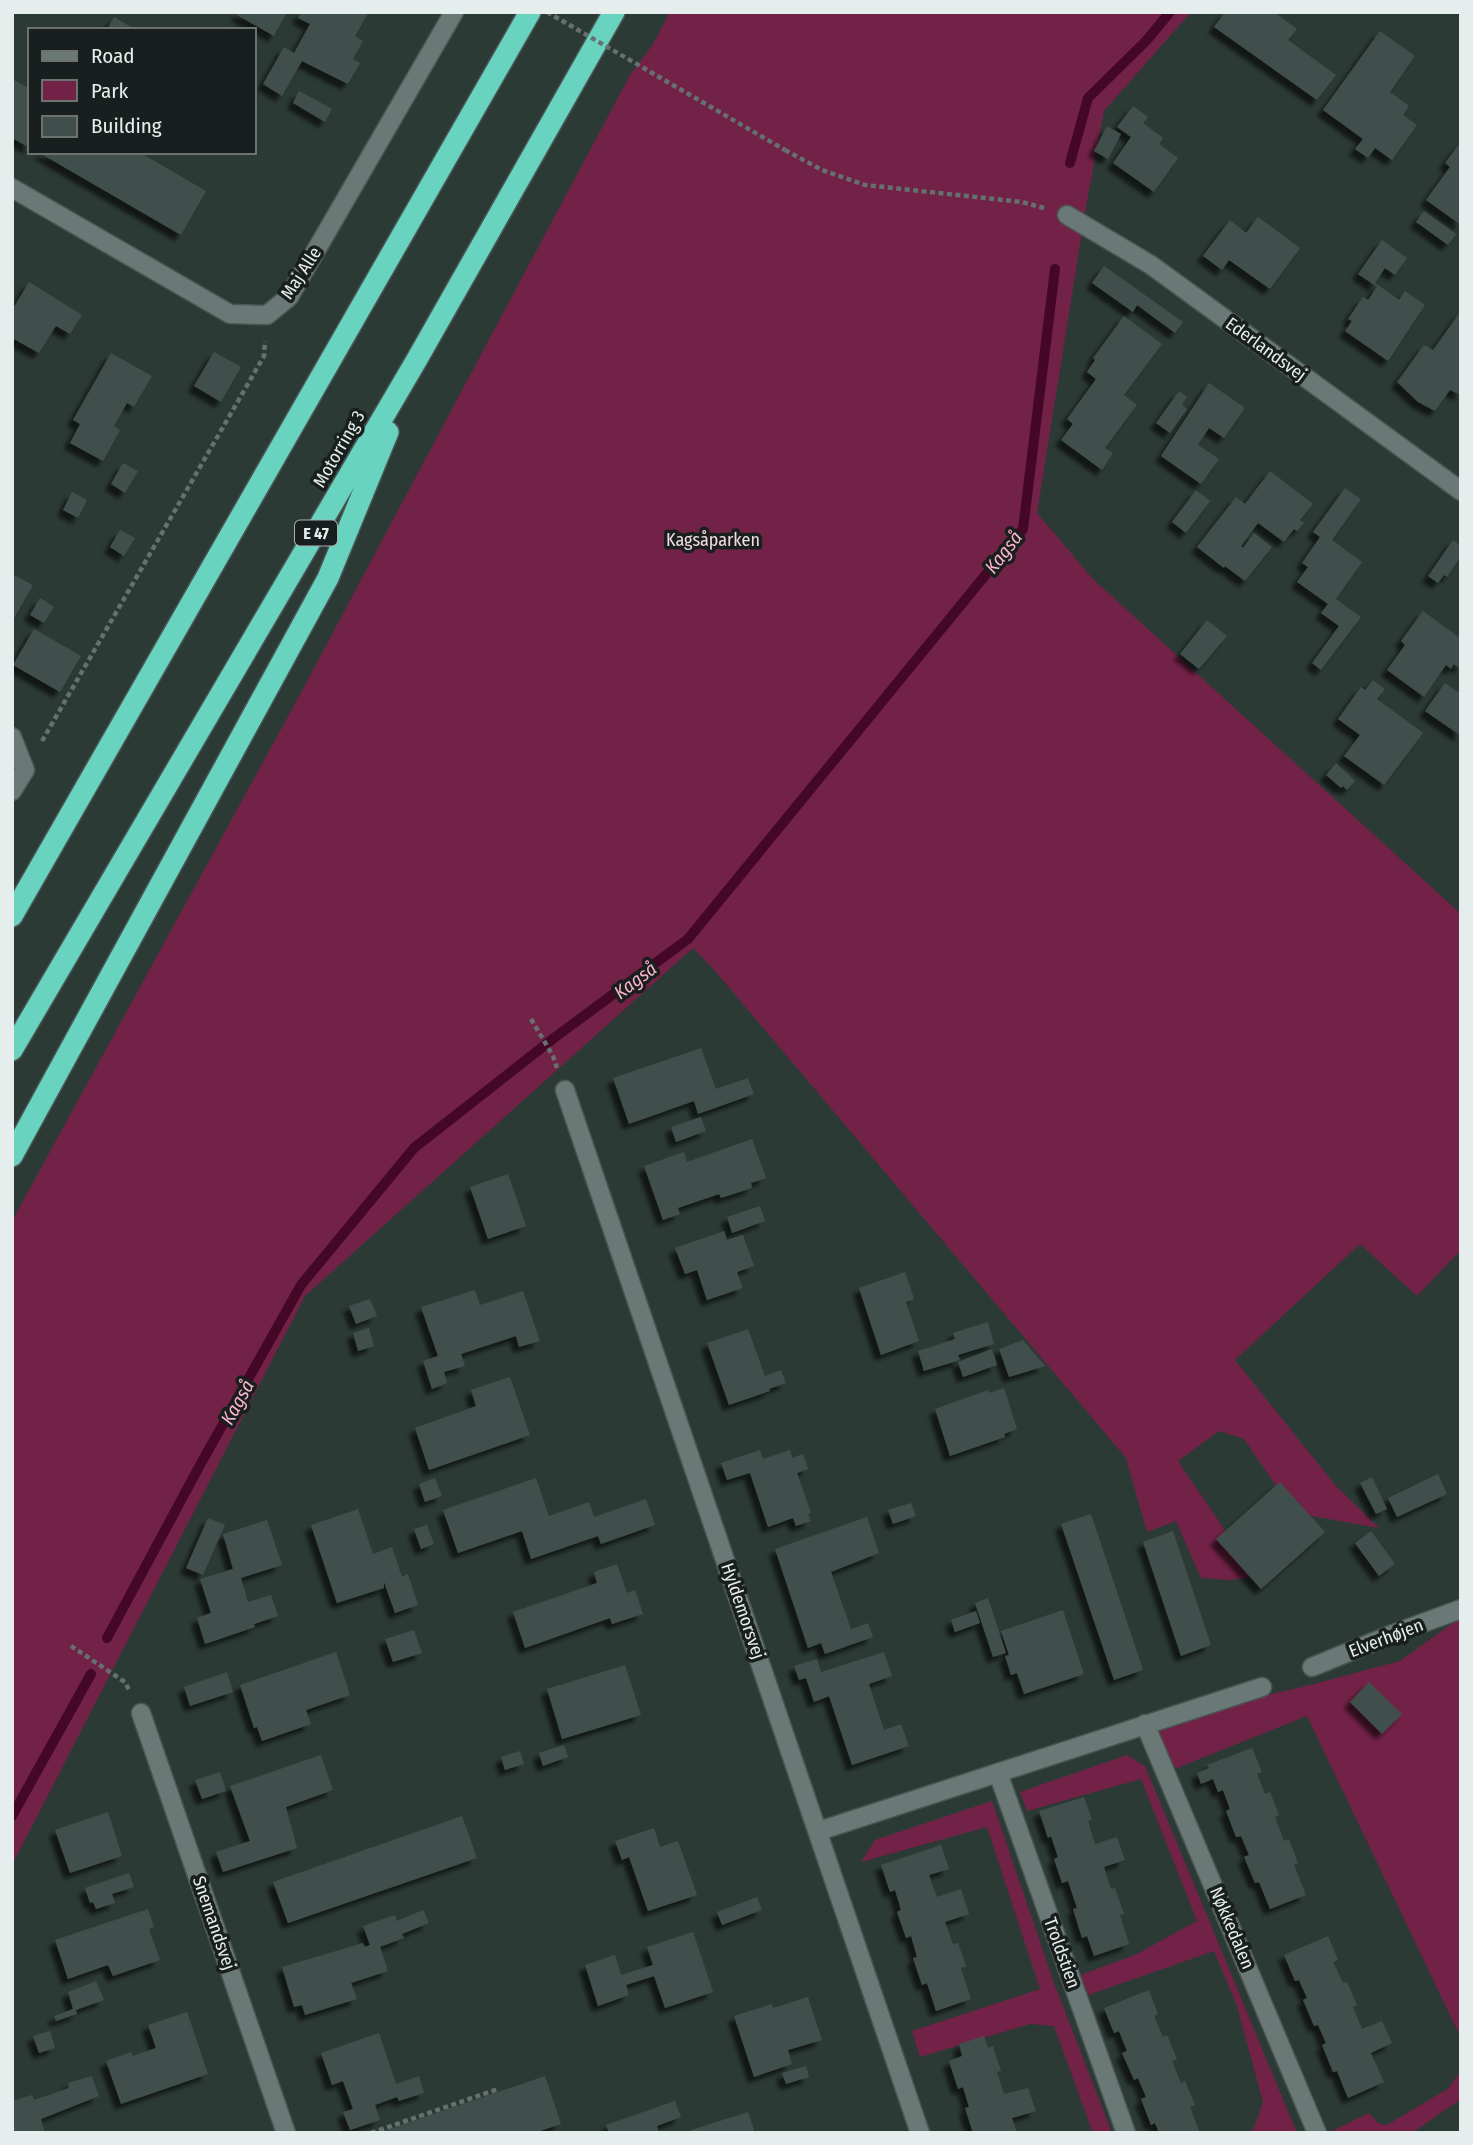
<svg xmlns="http://www.w3.org/2000/svg" width="1473" height="2145" font-family="'Fira Sans Condensed',sans-serif">
  <style>
    .green { fill: #722247 }
    .lines { fill: none; stroke-linecap: round; stroke-linejoin: round }
    .stream { stroke: #440826; stroke-width: 10 }
    .building { fill: #414f4c; filter: url(#shadow) }
    .minor-casing { stroke: #4a5654; stroke-width: 21 }
    .highway-casing { stroke: #4a5654; stroke-width: 24 }
    .path { stroke: #65716e; stroke-width: 4.5; stroke-dasharray: 5 3.5; stroke-linecap: butt }
    .minor { stroke: #6a7975; stroke-width: 18 }
    .highway { stroke: #68d3bf; stroke-width: 21 }
    .path-bridge { stroke: #65716e; stroke-width: 4.5; stroke-dasharray: 5 3.5; stroke-linecap: butt }
    .labels { text-anchor: middle; stroke-width: 7; stroke-linejoin: round; paint-order: stroke }
    .shield { fill: #191f1e; stroke: #a8b0ae; stroke-width: 2 }
    .shield-label { font-size: 16px; font-weight: bold; fill: #e5eeec }
    .street-label { font-size: 18px; fill: #e5eeec; stroke: #191f1e }
    .park-label { font-size: 18px; fill: #f3dae3; stroke: #191f1e }
    .water-label { font-size: 19px; font-style: italic; fill: #fbb4cd; stroke: #191f1e }
  </style>
  <defs>
    <filter id="shadow"><feDropShadow dx="-6" dy="6" stdDeviation="2" flood-color="#0009"/></filter>
  </defs>
  <rect width="100%" height="100%" fill="#2c3a36"/>
  <g class="green">
    <path d="M670,12H1191L1104,111L1087,201L1037,513L1093,579L1461,914V1250L1417,1296L1360,1244L1235,1360L1336,1486L1379,1528L1295,1513L1244,1439L1219,1431L1178,1461L1256,1576L1231,1580L1201,1578L1176,1521L1147,1532L1126,1458L716,972L693,948L305,1296L12,1865V1221L297,700L630,75L653,44Z"/>
    <path d="M1461,1617V2038L1307,1716L1167,1772L1145,1724L1310,1685L1400,1661Z"/>
    <path d="M1127,1755L1145,1766L1297,2133H1248L1254,2128L1263,2102L1237,2006L1214,1951L1088,1995L1081,1975L1137,1954L1197,1921L1141,1779L1027,1811L1020,1792Z"/>
    <path d="M992,1801L1054,1983L1112,2133H1093L1054,2026L1030,2024L920,2057L912,2031L1040,1989L987,1827L861,1862L875,1840Z"/>
    <path d="M1461,2070V2099L1412,2133H1328L1369,2113L1378,2123L1387,2125L1449,2088Z"/>
  </g>
  <g class="lines">
    <g class="stream">
      <path d="M1070,163L1088,98L1146,41L1170,12"/>
      <path d="M107,1638L200,1465L301,1285L414,1148L554,1038L688,939L1023,529L1055,269"/>
      <path d="M12,1816L91,1674"/>
    </g>
  </g>
  <g class="building">
    <path d="M239,12H287L274,36L237,15Z"/>
    <path d="M301,12H369L355,36L363,41L353,59L360,63L348,84L302,61L282,96L263,84L284,47L294,53L310,24L298,18Z"/>
    <path d="M1225,12H1274L1297,29L1288,40L1336,75L1317,100L1214,27Z"/>
    <path d="M114,17L136,30H107Z"/>
    <path d="M1380,31L1415,56L1390,92L1409,106L1403,115L1417,125L1392,160L1375,148L1368,158L1355,149L1363,139L1323,110Z"/>
    <path d="M12,79L30,89V148L12,138Z"/>
    <path d="M299,91L332,109L325,122L293,103Z"/>
    <path d="M1133,106L1148,117L1143,123L1163,138L1159,144L1178,158L1154,192L1113,163L1131,137L1117,127Z"/>
    <path d="M1107,126L1121,134L1108,159L1094,151Z"/>
    <path d="M1461,142V225L1426,200L1450,167L1445,163Z"/>
    <path d="M38,152H139L206,191L181,235Z"/>
    <path d="M1424,211L1456,234L1448,245L1416,222Z"/>
    <path d="M1258,217L1300,248L1270,289L1229,260L1222,270L1203,256L1230,220L1246,233Z"/>
    <path d="M1382,240L1407,258L1395,275L1385,268L1375,283L1399,300L1405,291L1425,305L1388,361L1345,331L1352,321L1348,319L1363,297L1368,300L1377,287L1358,274Z"/>
    <path d="M1104,266L1183,322L1175,333L1137,305L1133,312L1092,283Z"/>
    <path d="M29,282L82,315L70,334L56,326L39,353L12,338V310Z"/>
    <path d="M1461,311V395L1450,390L1435,411L1418,402L1397,382L1424,345L1433,350Z"/>
    <path d="M1124,316L1162,344L1124,395L1137,405L1105,448L1113,453L1102,470L1061,440L1073,424L1067,419L1096,379L1087,372L1095,360L1093,358Z"/>
    <path d="M214,352L241,367L221,402L194,386Z"/>
    <path d="M111,353L152,376L134,407L127,403L114,426L120,430L103,461L70,443L80,424L73,420Z"/>
    <path d="M1209,383L1245,408L1224,438L1209,428L1198,445L1219,459L1201,484L1161,456Z"/>
    <path d="M1179,391L1187,397L1182,405L1187,409L1170,433L1156,423Z"/>
    <path d="M123,463L138,471L125,493L111,484Z"/>
    <path d="M1270,471L1313,504L1300,520L1304,523L1297,531L1294,529L1284,542L1258,523L1241,546L1243,548L1254,533L1272,547L1245,581L1225,566L1224,568L1197,547L1236,497L1245,504Z"/>
    <path d="M1345,488L1361,499L1332,540L1362,562L1336,599L1361,617L1321,670L1312,663L1339,626L1321,613L1328,604L1297,582L1308,567L1302,563L1320,537L1313,532Z"/>
    <path d="M1196,490L1210,501L1186,533L1172,522Z"/>
    <path d="M72,492L87,500L78,518L63,510Z"/>
    <path d="M120,530L135,538L124,556L110,547Z"/>
    <path d="M1453,540L1461,546V556L1447,577L1444,575L1438,583L1428,576Z"/>
    <path d="M12,574L33,585L12,622Z"/>
    <path d="M40,598L54,607L44,623L30,615Z"/>
    <path d="M1423,611L1461,639V669L1454,664L1451,669L1446,665L1424,697L1387,670L1405,645L1401,641Z"/>
    <path d="M1207,620L1227,636L1199,669L1180,654Z"/>
    <path d="M34,629L81,656L60,692L13,665Z"/>
    <path d="M1373,680L1385,689L1377,699L1423,733L1384,785L1344,756L1360,735L1338,719L1361,687L1365,690Z"/>
    <path d="M1445,683L1461,694V736L1425,711Z"/>
    <path d="M1336,763L1355,781L1347,790L1343,786L1341,788L1326,775Z"/>
    <path d="M701,1048L716,1089L748,1078L754,1094L698,1114L694,1101L629,1124L613,1078Z"/>
    <path d="M701,1117L706,1131L676,1142L671,1127Z"/>
    <path d="M752,1139L766,1178L751,1183L752,1188L721,1198L719,1194L678,1208L680,1214L663,1220L644,1166L684,1152L687,1162Z"/>
    <path d="M508,1174L526,1226L488,1239L470,1187Z"/>
    <path d="M760,1206L765,1221L732,1233L727,1217Z"/>
    <path d="M724,1231L727,1240L743,1235L754,1266L737,1272L743,1288L707,1300L697,1270L685,1274L675,1248Z"/>
    <path d="M905,1272L914,1299L906,1302L919,1341L881,1355L859,1288Z"/>
    <path d="M475,1290L480,1305L523,1291L540,1341L519,1347L516,1336L461,1354L465,1366L444,1372L447,1383L432,1389L423,1361L438,1356L421,1307Z"/>
    <path d="M370,1299L377,1316L356,1324L349,1306Z"/>
    <path d="M988,1322L994,1344L958,1355L960,1360L924,1371L918,1351L955,1339L953,1333Z"/>
    <path d="M369,1328L374,1346L358,1351L353,1333Z"/>
    <path d="M748,1329L765,1376L781,1370L786,1383L769,1389L770,1391L729,1405L707,1343Z"/>
    <path d="M1023,1340L1045,1366L1009,1377L999,1349Z"/>
    <path d="M992,1349L997,1365L963,1377L958,1362Z"/>
    <path d="M510,1377L530,1435L429,1470L415,1428L476,1406L471,1390Z"/>
    <path d="M1004,1388L1017,1429L1004,1434L1005,1437L950,1456L935,1409L988,1390L989,1393Z"/>
    <path d="M760,1450L763,1459L790,1450L792,1458L803,1454L808,1469L797,1473L811,1513L808,1514L811,1521L796,1526L793,1518L768,1527L750,1473L727,1480L721,1463Z"/>
    <path d="M1438,1474L1447,1494L1397,1517L1388,1498Z"/>
    <path d="M1372,1477L1387,1509L1376,1514L1360,1483Z"/>
    <path d="M435,1478L442,1496L425,1502L419,1484Z"/>
    <path d="M536,1478L549,1516L589,1502L594,1517L646,1499L655,1525L601,1544L598,1536L531,1559L522,1531L458,1553L443,1510Z"/>
    <path d="M1280,1482L1325,1532L1261,1589L1216,1539Z"/>
    <path d="M911,1503L916,1516L893,1524L888,1510Z"/>
    <path d="M358,1509L373,1554L392,1547L402,1577L408,1574L418,1605L395,1613L384,1582V1588L337,1603L311,1525Z"/>
    <path d="M1091,1514L1143,1670L1114,1680L1061,1524Z"/>
    <path d="M867,1517L879,1553L831,1572L851,1629L868,1623L873,1637L825,1654L821,1643L808,1648L775,1549Z"/>
    <path d="M208,1518L225,1525L203,1575L186,1568Z"/>
    <path d="M267,1520L282,1565L241,1578L248,1602L271,1595L278,1616L254,1624L255,1627L205,1644L197,1618L211,1613L200,1579L233,1569L223,1534Z"/>
    <path d="M427,1525L434,1544L421,1549L414,1529Z"/>
    <path d="M1173,1531L1211,1645L1181,1656L1143,1542Z"/>
    <path d="M1371,1531L1395,1564L1379,1576L1355,1543Z"/>
    <path d="M617,1564L627,1593L635,1590L643,1614L612,1624L610,1618L525,1648L513,1612L597,1583L594,1572Z"/>
    <path d="M988,1598L1006,1653L993,1657L975,1603Z"/>
    <path d="M1063,1610L1084,1674L1024,1694L1017,1673L1011,1675L1005,1656L1009,1655L1001,1631Z"/>
    <path d="M976,1611L980,1623L955,1632L951,1620Z"/>
    <path d="M414,1630L422,1653L393,1662L385,1639Z"/>
    <path d="M336,1652L350,1695L306,1710L311,1724L262,1741L257,1727L254,1728L240,1685Z"/>
    <path d="M884,1652L892,1676L869,1684L884,1730L901,1724L909,1746L852,1765L829,1696L814,1702L806,1678L799,1680L794,1666L817,1659L821,1672Z"/>
    <path d="M625,1665L641,1715L562,1739L547,1689Z"/>
    <path d="M227,1672L233,1692L190,1706L184,1687Z"/>
    <path d="M1369,1682L1402,1714L1382,1734L1350,1702Z"/>
    <path d="M564,1745L568,1757L543,1766L539,1753Z"/>
    <path d="M1252,1748L1262,1772L1257,1774L1265,1794L1270,1792L1279,1815L1275,1817L1284,1841L1289,1839L1298,1863L1294,1865L1306,1895L1270,1909L1259,1882L1255,1883L1244,1857L1249,1855L1241,1836L1236,1837L1226,1811L1230,1809L1223,1790L1218,1792L1213,1779L1201,1784L1197,1773L1209,1768L1207,1765Z"/>
    <path d="M520,1751L524,1764L505,1770L501,1757Z"/>
    <path d="M321,1755L333,1790L286,1807L297,1848L223,1872L216,1852L250,1841L230,1786Z"/>
    <path d="M220,1772L226,1791L202,1799L195,1780Z"/>
    <path d="M1084,1797L1092,1820L1088,1821L1095,1844L1117,1837L1125,1860L1104,1867L1111,1889L1115,1888L1124,1914L1120,1915L1129,1944L1094,1956L1087,1936L1082,1938L1073,1909L1077,1908L1068,1881L1062,1883L1054,1859L1058,1857L1051,1836L1048,1838L1039,1811Z"/>
    <path d="M108,1812L122,1856L70,1873L55,1830Z"/>
    <path d="M462,1816L477,1858L288,1923L273,1882Z"/>
    <path d="M654,1828L660,1847L678,1841L697,1895L648,1911L629,1857L622,1860L615,1841Z"/>
    <path d="M941,1845L949,1869L929,1875L937,1897L961,1889L969,1914L945,1922L953,1944L958,1943L966,1966L961,1968L971,1999L936,2011L927,1983L922,1985L913,1958L917,1957L911,1936L906,1938L897,1912L901,1910L895,1890L890,1892L881,1865Z"/>
    <path d="M129,1873L134,1887L112,1894L115,1903L96,1909L93,1902L90,1903L85,1888Z"/>
    <path d="M757,1897L762,1910L722,1925L717,1912Z"/>
    <path d="M148,1909L154,1927L149,1929L160,1960L113,1976L108,1965L68,1979L55,1940Z"/>
    <path d="M423,1910L429,1923L402,1934L404,1938L380,1947L388,1971L351,1983L357,1999L305,2015L302,2005L294,2007L282,1967L363,1943L365,1947L370,1945L363,1926L395,1915L397,1921Z"/>
    <path d="M693,1932L713,1992L665,2008L654,1976L626,1985L629,1995L598,2006L585,1965L615,1955L621,1975L653,1965L647,1947Z"/>
    <path d="M1328,1936L1338,1960L1333,1962L1343,1983L1347,1982L1357,2005L1353,2007L1362,2029L1382,2021L1392,2043L1371,2053L1384,2082L1348,2098L1337,2071L1333,2072L1322,2045L1326,2043L1318,2025L1314,2026L1303,2000L1307,1998L1299,1980L1295,1981L1284,1955Z"/>
    <path d="M96,1981L104,2000L76,2010L77,2014L56,2021L54,2016L73,2009L68,1992Z"/>
    <path d="M1149,1990L1158,2014L1154,2016L1163,2037L1167,2035L1177,2059L1172,2061L1181,2083L1185,2081L1195,2105L1190,2107L1200,2133H1159L1155,2123L1151,2125L1141,2099L1146,2097L1138,2078L1134,2080L1122,2053L1127,2051L1119,2031L1114,2033L1104,2008Z"/>
    <path d="M808,1997L822,2040L788,2050L792,2064L754,2077L734,2016L772,2004L773,2008Z"/>
    <path d="M187,2012L208,2074L121,2104L106,2061L131,2052L133,2056L156,2048L148,2025Z"/>
    <path d="M50,2031L55,2048L39,2053L33,2036Z"/>
    <path d="M379,2033L396,2084L419,2076L424,2093L399,2101L397,2097L375,2105L380,2120L350,2130L343,2112L353,2109L343,2081L332,2085L321,2053Z"/>
    <path d="M984,2036L988,2048L993,2046L1001,2071L997,2072L1004,2094L1028,2088L1036,2111L1012,2118L1017,2133H973L965,2108L969,2107L963,2087L958,2089L949,2061L962,2056L959,2044Z"/>
    <path d="M806,2066L809,2077L786,2084L782,2073Z"/>
    <path d="M92,2076L99,2096L41,2119L45,2133H12V2101L32,2095L34,2100L69,2088L68,2083Z"/>
    <path d="M545,2076L561,2124L534,2133H378Z"/>
    <path d="M675,2101L681,2117L657,2126L659,2133H609L606,2125Z"/>
    <path d="M748,2112L755,2133H685V2132Z"/>
  </g>
  <g class="lines">
    <g class="minor-casing">
      <g id="minor">
        <path d="M12,188L230,314L267,315L289,297L454,12"/>
        <path d="M1067,215L1151,265L1461,491"/>
        <path d="M12,737L25,770L12,791"/>
        <path d="M565,1090L920,2133"/>
        <path d="M1312,1667L1393,1634L1461,1609"/>
        <path d="M141,1713L286,2133"/>
        <path d="M1145,1724L1317,2133"/>
        <path d="M998,1773L1126,2133"/>
        <path d="M819,1831L1262,1687"/>
      </g>
    </g>
    <g class="highway-casing">
      <g id="highway">
        <path d="M12,916L530,12"/>
        <path d="M12,1050L416,361L614,12"/>
        <path d="M12,1156L328,578L388,432"/>
      </g>
    </g>
    <g class="path">
      <path d="M785,150L822,170L865,185L1022,202L1044,208"/>
      <path d="M42,741L264,356L265,341"/>
      <path d="M531,1019L553,1056L557,1068"/>
      <path d="M71,1646L125,1682L130,1692"/>
      <path d="M371,2133L498,2089"/>
    </g>
    <use href="#minor" class="minor"/>
    <use href="#highway" class="highway"/>
    <path class="path-bridge" d="M547,12L785,150"/>
  </g>
  <g class="labels">
    <rect class="shield" x="295" y="520.5" width="42" height="25" rx="5"/>
    <g class="shield-label">
      <text x="316" y="539">E 47</text>
    </g>
    <g class="street-label">
      <text transform="translate(301 273) rotate(-57)" y="6">Maj Alle</text>
      <text transform="translate(1266 349) rotate(36)" y="6">Ederlandsvej</text>
      <text transform="translate(339 449) rotate(-60)" y="6">Motorring 3</text>
      <text transform="translate(743 1611) rotate(71)" y="6">Hyldemorsvej</text>
      <text transform="translate(1386 1638) rotate(-21)" y="6">Elverhøjen</text>
      <text transform="translate(214 1923) rotate(71)" y="6">Snemandsvej</text>
      <text transform="translate(1232 1928) rotate(67)" y="6">Nøkkedalen</text>
      <text transform="translate(1062 1953) rotate(70)" y="6">Troldstien</text>
    </g>
    <g class="park-label">
      <text x="713" y="546">Kagsåparken</text>
    </g>
    <g class="water-label">
      <text transform="translate(1003 552) rotate(-52)" y="7">Kagså</text>
      <text transform="translate(635 980) rotate(-37)" y="7">Kagså</text>
      <text transform="translate(237 1402) rotate(-61)" y="7">Kagså</text>
    </g>
  </g>
  <rect width="1473" height="2145" fill="none" stroke="#e5eeec" stroke-width="28"/>
  <rect x="28" y="28" width="228" height="126" fill="#191f1e" stroke="#6b7270" stroke-width="2"/>
  <rect x="42" y="51" width="35" height="10" fill="#6a7975" stroke="#6b7270" stroke-width="2"/>
  <text x="91" y="63" font-size="21" fill="#e5eeec">Road</text>
  <rect x="42" y="80" width="35" height="21" fill="#722247" stroke="#6b7270" stroke-width="2"/>
  <text x="91" y="98" font-size="21" fill="#e5eeec">Park</text>
  <rect x="42" y="116" width="35" height="21" fill="#414f4c" stroke="#6b7270" stroke-width="2"/>
  <text x="91" y="133" font-size="21" fill="#e5eeec">Building</text>
</svg>
